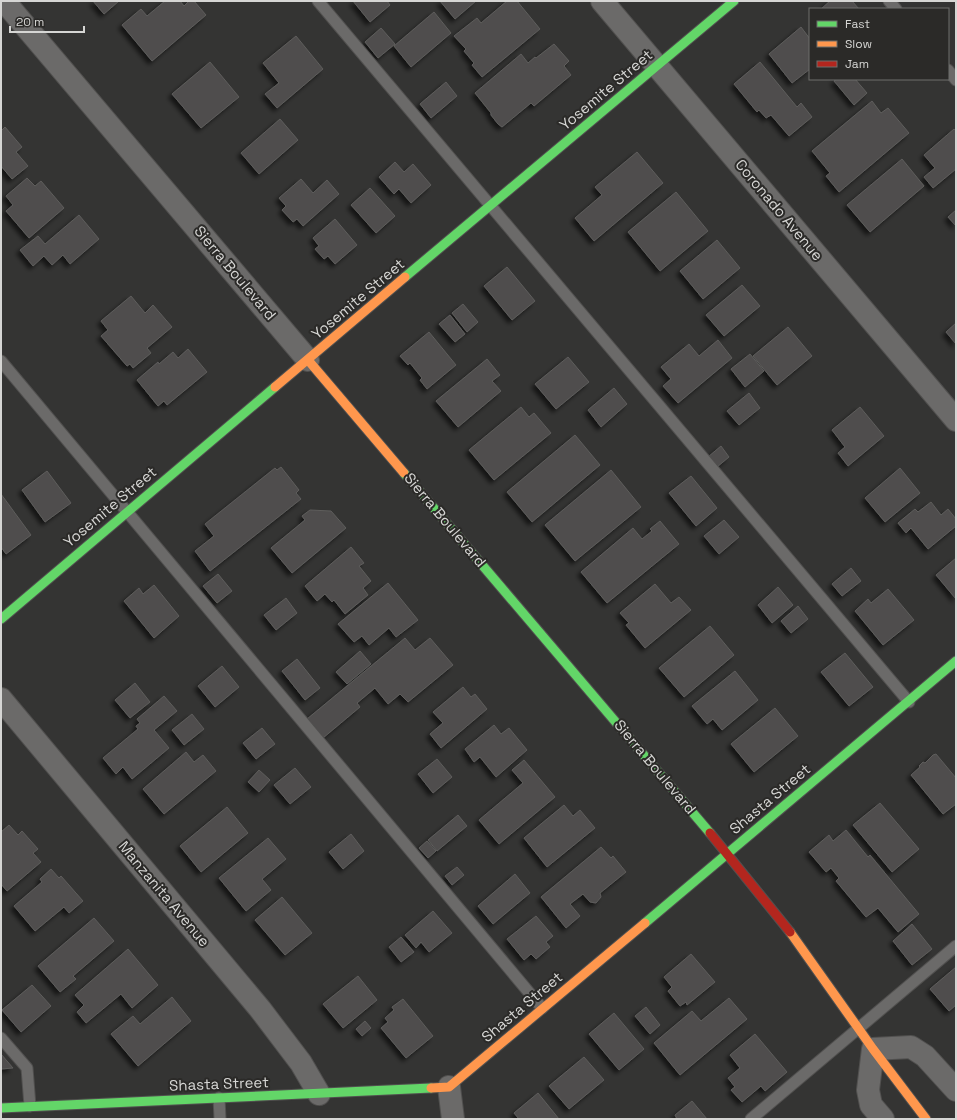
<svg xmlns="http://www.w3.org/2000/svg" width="957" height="1120" font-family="'Space Grotesk',sans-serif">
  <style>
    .building { fill: #4f4e4d; stroke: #5e5d5c; filter: url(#shadow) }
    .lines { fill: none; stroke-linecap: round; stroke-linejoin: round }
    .lane-casing { stroke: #51504f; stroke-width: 13 }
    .street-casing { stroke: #51504f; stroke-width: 24 }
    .fast-casing { stroke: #51504f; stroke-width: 11 }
    .slow-casing { stroke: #51504f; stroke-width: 11 }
    .jam-casing { stroke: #51504f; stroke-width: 11 }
    .lane { stroke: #6b6a69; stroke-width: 11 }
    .street { stroke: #6b6a69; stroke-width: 22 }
    .fast { stroke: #63d668; stroke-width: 9 }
    .slow { stroke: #ff974d; stroke-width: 9 }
    .jam { stroke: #b3261e; stroke-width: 9 }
    .labels { text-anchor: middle; stroke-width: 4; stroke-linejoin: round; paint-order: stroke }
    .street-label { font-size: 15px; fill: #d6d6d4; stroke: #2b2a28 }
  </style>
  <defs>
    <filter id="shadow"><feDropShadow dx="-3.5" dy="3.5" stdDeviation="2" flood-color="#0009"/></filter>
  </defs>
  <rect width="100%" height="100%" fill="#343433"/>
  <g class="building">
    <path d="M93,1H119L104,14Z"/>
    <path d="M165,1H180L184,6L189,1H194L206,15L152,61L122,25L141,9L147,16Z"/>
    <path d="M353,1H387L390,5L370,22Z"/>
    <path d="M440,1H476L455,19Z"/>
    <path d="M507,1H517L540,29L482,77L472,65L474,63L464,51L466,49L454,36L477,18L481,23Z"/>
    <path d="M830,1H852L859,9H821Z"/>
    <path d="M434,12L451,33L411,67L394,46Z"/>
    <path d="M801,27L810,39V69L792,83L769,54Z"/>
    <path d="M381,28L395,44L378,58L365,42Z"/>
    <path d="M296,36L323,69L277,108L265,94L279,83L263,63Z"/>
    <path d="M554,44L569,61L564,66L571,75L534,106L531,103L502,127L498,124L491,115V113L475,93L521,54L528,63L535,57L536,58Z"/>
    <path d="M210,62L239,97L201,128L172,94Z"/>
    <path d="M760,62L797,107L801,103L812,117L789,136L771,115L766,118L759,110L757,112L734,84Z"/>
    <path d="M837,79H855L867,93L854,105L834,81Z"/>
    <path d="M446,82L457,96L431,118L420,104Z"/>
    <path d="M872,101L881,113L888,108L909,133L839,192L826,176L830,173L812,151Z"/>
    <path d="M280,119L298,140L259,174L241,153Z"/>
    <path d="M5,127L22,147L16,152L28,166L12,179L1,166V131Z"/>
    <path d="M954,129L956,131V169L933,188L924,177L935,168L924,155Z"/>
    <path d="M637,152L663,183L594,241L575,218L602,195L595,187Z"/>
    <path d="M902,159L924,186L870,232L847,205Z"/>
    <path d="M395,162L404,172L413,164L431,185L411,203L399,189L394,194L379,177Z"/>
    <path d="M27,178L35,186L41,181L64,208L29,238L6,211L13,205L6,196Z"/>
    <path d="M301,179L313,193L327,180L339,194L303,226L297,219L293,222L282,210L286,206L279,198Z"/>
    <path d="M370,188L395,216L376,233L351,205Z"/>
    <path d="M676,192L708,231L660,271L628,232Z"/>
    <path d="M956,210V226L948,217Z"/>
    <path d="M79,215L99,239L70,264L63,255L52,265L44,256L33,266L20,250L38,236L45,244Z"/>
    <path d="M335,219L357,245L335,264L328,256L324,259L315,249L319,246L313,238Z"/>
    <path d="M717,240L740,268L703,299L680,271Z"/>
    <path d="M507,267L535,301L512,320L484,286Z"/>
    <path d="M742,285L760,306L724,336L706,315Z"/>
    <path d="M131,296L145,313L153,305L172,327L147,348L151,353L133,368L130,364L127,366L101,336L108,330L101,321Z"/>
    <path d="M463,304L478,322L467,332L452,313Z"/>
    <path d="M450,315L465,334L455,342L439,324Z"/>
    <path d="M956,323V344L946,332Z"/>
    <path d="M788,327L812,356L777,385L753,356Z"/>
    <path d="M429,332L456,365L427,389L420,380L422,378L410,363L408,365L400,356Z"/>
    <path d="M718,340L732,358L678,403L663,386L671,379L661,367L689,344L699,356Z"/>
    <path d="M188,349L207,372L167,405L164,401L158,406L137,380L158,362L159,364L173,352L178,358Z"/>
    <path d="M750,354L764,371L745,387L731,369Z"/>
    <path d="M568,357L589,382L556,409L535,384Z"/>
    <path d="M487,359L500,375L492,381L501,391L458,427L436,401Z"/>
    <path d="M614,388L627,404L601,427L588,410Z"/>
    <path d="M749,393L760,408L739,425L727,411Z"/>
    <path d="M521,407L529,417L534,413L551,433L494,480L469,450Z"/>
    <path d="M860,407L884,436L848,466L838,453L845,447L832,430Z"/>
    <path d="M575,435L600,465L532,522L507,492Z"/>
    <path d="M721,446L729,457L717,467L708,457Z"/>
    <path d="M281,467L299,490L296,493L301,499L210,571L195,551L214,536L205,524L275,468L277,470Z"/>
    <path d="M900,468L920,493L885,522L865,498Z"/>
    <path d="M611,470L641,507L575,561L545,525Z"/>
    <path d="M47,471L71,503L45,522L22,490Z"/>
    <path d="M691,476L717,508L696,526L669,493Z"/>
    <path d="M1,494L31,535L6,554L1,547Z"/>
    <path d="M931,502L941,515L948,509L956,519V526L928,549L911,528L906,533L898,523L915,509L918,512Z"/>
    <path d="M310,510L331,511L346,528L292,573L271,548L305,520L302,516Z"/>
    <path d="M724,520L739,537L719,554L704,536Z"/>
    <path d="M660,521L679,544L607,603L581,572L633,528L642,539L652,531L650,529Z"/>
    <path d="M351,547L364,563L359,566L371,581L363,588L368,595L345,614L334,600L332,602L325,594L317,601L305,586Z"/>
    <path d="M956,558V599L936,575Z"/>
    <path d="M851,568L861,581L842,596L832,584Z"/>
    <path d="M218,574L232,591L217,603L203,586Z"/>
    <path d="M388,583L418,620L396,637L389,628L369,645L362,636L354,642L338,624Z"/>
    <path d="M655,584L671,603L679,597L691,610L645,648L626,625L629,623L620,613Z"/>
    <path d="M154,585L179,616L154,638L124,601L139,588L143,594Z"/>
    <path d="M778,587L793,605L772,623L758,605Z"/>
    <path d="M888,589L914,620L883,645L855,611L868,599L871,603Z"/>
    <path d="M286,598L297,613L276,630L264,615Z"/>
    <path d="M798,606L808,619L791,633L781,621Z"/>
    <path d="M710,626L734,655L684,697L659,668Z"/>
    <path d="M405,638L415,650L430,638L453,665L408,702L400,694L388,704L375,688L357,703L360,707L323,738L307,719Z"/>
    <path d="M360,651L371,664L347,684L336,672Z"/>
    <path d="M845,653L873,687L849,706L821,672Z"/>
    <path d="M297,659L320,688L305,700L282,671Z"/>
    <path d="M222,666L239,687L215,707L198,686Z"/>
    <path d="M735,671L758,700L722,730L713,719L707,724L692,706Z"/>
    <path d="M135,683L150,702L130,718L115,700Z"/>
    <path d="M463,687L471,697L475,694L487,709L441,748L430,734L443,723L433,712Z"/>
    <path d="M164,696L177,711L154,730L169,748L132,779L123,767L116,774L103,758L138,729L136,726L140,723L137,719Z"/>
    <path d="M775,708L798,736L754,772L731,744Z"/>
    <path d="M192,714L204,729L184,745L172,730Z"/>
    <path d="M494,725L501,734L509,728L527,750L496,777L480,757L474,762L465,749Z"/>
    <path d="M262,728L275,744L256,759L243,743Z"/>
    <path d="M186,752L194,762L203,755L216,771L164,814L143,789Z"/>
    <path d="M936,754L956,778V804L943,814L911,775L920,767L919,766L923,762L925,763L933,755Z"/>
    <path d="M437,759L452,777L433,793L418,774Z"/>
    <path d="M524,760L555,797L499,844L479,820L523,783L512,770Z"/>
    <path d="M295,768L311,787L290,804L274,785Z"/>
    <path d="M259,770L270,780L259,792L248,782Z"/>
    <path d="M880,803L919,849L892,872L853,825Z"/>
    <path d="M564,805L573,816L580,810L595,828L547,867L524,838Z"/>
    <path d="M227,807L248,833L201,872L180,846Z"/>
    <path d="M458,815L467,826L437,851L428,840Z"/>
    <path d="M9,825L18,835L22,831L38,849L33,853L41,862L7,891L1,884V832Z"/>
    <path d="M846,830L868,857L870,855L919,914L898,932L878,908L866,917L836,881L839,878L831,868L826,872L809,852L829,835L833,841Z"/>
    <path d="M351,834L364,851L343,869L329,852Z"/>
    <path d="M268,838L286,859L262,879L271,890L246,911L219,878Z"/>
    <path d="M427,841L436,851L428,858L419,848Z"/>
    <path d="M601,847L611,858L613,856L626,872L600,893L601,897L596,903L590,902L583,894L570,904L580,916L566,928L541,897Z"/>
    <path d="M457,867L464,875L452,885L445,876Z"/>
    <path d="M51,869L59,878L61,876L83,901L69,913L64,907L35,931L14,906L42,882L40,879Z"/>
    <path d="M515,874L530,893L493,924L478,906Z"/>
    <path d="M282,897L312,933L285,955L255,920Z"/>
    <path d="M433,911L452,933L429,952L421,942L416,948L405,935Z"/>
    <path d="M536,916L553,936L546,942L550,947L536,959L531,954L524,960L507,939Z"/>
    <path d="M94,918L114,941L73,976L76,979L60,992L38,966Z"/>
    <path d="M912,924L932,949L912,965L893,941Z"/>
    <path d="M401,937L414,952L401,962L389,947Z"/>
    <path d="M128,949L158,985L132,1008L121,994L86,1023L77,1012L84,1005L75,995Z"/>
    <path d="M691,954L715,982L687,1005L686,1002L680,1006L668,991L672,987L664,977Z"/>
    <path d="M956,967V1005L949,1011L930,989Z"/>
    <path d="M358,976L377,1000L343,1028L323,1004Z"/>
    <path d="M32,985L51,1006L21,1032L2,1010Z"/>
    <path d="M172,997L191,1021L138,1066L111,1034L133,1016L140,1024Z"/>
    <path d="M729,998L747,1019L680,1075L654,1043L692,1011L701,1021Z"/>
    <path d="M403,999L433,1036L406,1058L381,1028L388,1022L385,1018L394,1010L392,1007Z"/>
    <path d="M646,1007L660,1025L650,1034L635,1016Z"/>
    <path d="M614,1013L644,1049L619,1070L589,1034Z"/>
    <path d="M365,1021L371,1028L362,1036L356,1029Z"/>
    <path d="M755,1034L787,1072L765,1091L761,1086L742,1102L731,1090L735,1087L728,1078L740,1068L730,1055Z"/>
    <path d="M1,1054L13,1068L1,1069Z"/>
    <path d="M584,1057L604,1080L569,1109L549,1086Z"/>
    <path d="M538,1093L559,1119H519L514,1113Z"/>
    <path d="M692,1101L707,1119H677L675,1115Z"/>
  </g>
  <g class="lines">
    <g class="lane-casing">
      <g id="lane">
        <path d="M318,1L909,702"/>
        <path d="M889,1L896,9"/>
        <path d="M948,70L956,80"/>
        <path d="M1,361L542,1008"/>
        <path d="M1,1038L27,1068L30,1106"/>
        <path d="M219,1098L220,1119"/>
        <path d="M751,1119L956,946"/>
      </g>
    </g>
    <g class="street-casing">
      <g id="street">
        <path d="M4,1L308,360"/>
        <path d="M602,1L956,420"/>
        <path d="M1,699L260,1009L301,1063L319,1094"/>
        <path d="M449,1087L453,1119"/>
        <path d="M883,1119L871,1105L868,1090L873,1049L911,1047L925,1056L956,1090"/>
      </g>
    </g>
    <g class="fast-casing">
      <g id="fast">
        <path d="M405,277L734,1"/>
        <path d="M404,473L710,833"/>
        <path d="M1,619L275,387"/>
        <path d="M645,923L956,661"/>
        <path d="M1,1108L431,1088"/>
      </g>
    </g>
    <g class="slow-casing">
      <g id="slow">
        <path d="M308,360L404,473"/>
        <path d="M275,387L405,277"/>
        <path d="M790,932L873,1049L926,1119"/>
        <path d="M431,1088L449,1087L645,923"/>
      </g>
    </g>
    <g class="jam-casing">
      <path id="jam" d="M710,833L790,932"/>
    </g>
    <use href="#lane" class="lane"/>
    <use href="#street" class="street"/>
    <use href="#fast" class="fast"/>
    <use href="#slow" class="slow"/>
    <use href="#jam" class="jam"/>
  </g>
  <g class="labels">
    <g class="street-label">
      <text transform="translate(606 90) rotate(-40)" y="5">Yosemite Street</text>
      <text transform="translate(779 210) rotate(50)" y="5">Coronado Avenue</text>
      <text transform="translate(235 273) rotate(50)" y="5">Sierra Boulevard</text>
      <text transform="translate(358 299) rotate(-40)" y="5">Yosemite Street</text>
      <text transform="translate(110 507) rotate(-40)" y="5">Yosemite Street</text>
      <text transform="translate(445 520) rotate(50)" y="5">Sierra Boulevard</text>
      <text transform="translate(655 767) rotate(50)" y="5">Sierra Boulevard</text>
      <text transform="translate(770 799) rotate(-40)" y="5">Shasta Street</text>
      <text transform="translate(164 894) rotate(50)" y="5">Manzanita Avenue</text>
      <text transform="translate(522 1007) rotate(-40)" y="5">Shasta Street</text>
      <text transform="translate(219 1084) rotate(-2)" y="5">Shasta Street</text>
    </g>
  </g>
  <rect width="957" height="1120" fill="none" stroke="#d6d6d4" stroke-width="4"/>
  <rect x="809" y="8" width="140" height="72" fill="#2b2a28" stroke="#6f6f6d"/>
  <rect x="817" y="21" width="20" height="6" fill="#63d668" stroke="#6f6f6d"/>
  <text x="845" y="28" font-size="12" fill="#d6d6d4">Fast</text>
  <rect x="817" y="41" width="20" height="6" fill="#ff974d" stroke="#6f6f6d"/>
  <text x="845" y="48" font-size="12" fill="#d6d6d4">Slow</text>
  <rect x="817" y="61" width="20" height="6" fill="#b3261e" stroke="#6f6f6d"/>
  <text x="845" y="68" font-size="12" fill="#d6d6d4">Jam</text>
  <path d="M10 26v6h74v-6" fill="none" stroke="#d6d6d4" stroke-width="2"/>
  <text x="16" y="26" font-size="12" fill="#d6d6d4" stroke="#2b2a28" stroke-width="3" paint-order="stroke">20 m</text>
</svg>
